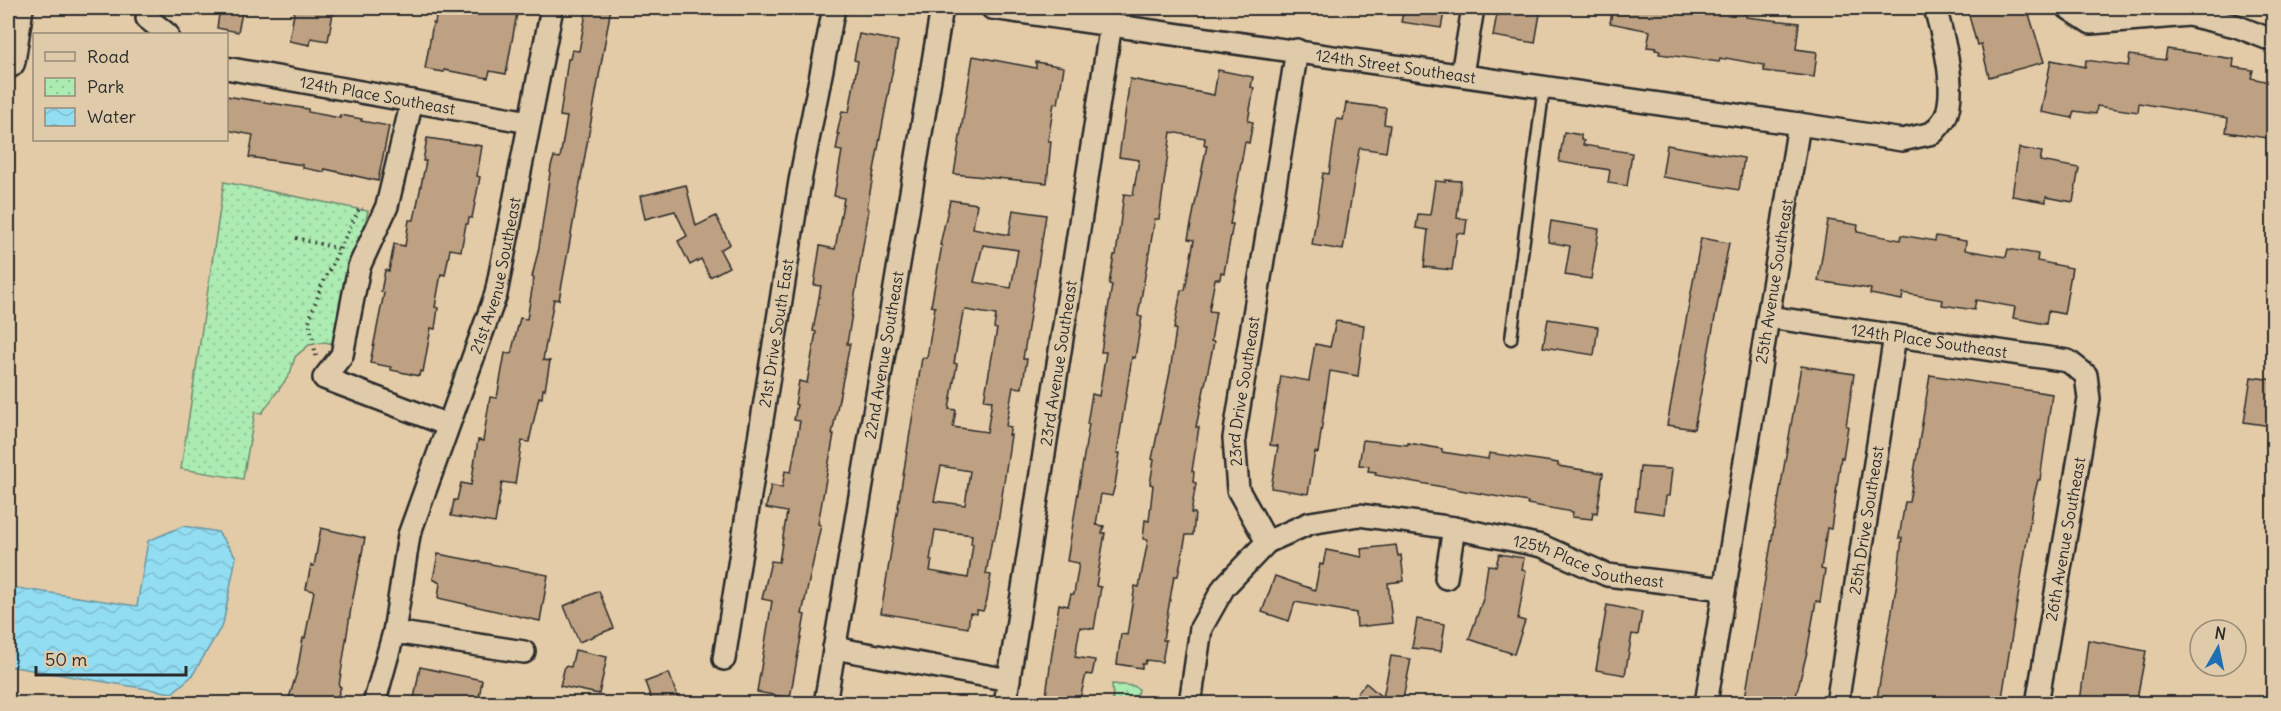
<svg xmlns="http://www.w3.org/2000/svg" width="2281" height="711" font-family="Delius,sans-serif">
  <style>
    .park { fill: url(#park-dots); stroke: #6c8b6e; stroke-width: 1.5 }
    .water { fill: url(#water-waves); stroke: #6996a2; stroke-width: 1.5 }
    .building { fill: #bda182; stroke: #2b2b2b; stroke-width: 1.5; fill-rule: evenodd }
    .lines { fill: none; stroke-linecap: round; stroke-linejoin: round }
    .lane-casing { stroke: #2b2b2b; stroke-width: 15 }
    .street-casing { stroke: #2b2b2b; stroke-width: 26 }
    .primary-casing { stroke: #2b2b2b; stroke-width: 38 }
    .path { stroke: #2b2b2b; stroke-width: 4; stroke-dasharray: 1.5 4.5; stroke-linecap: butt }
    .lane { stroke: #dfcbaa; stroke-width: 10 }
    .street { stroke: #dfcbaa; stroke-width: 21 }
    .primary { stroke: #dfcbaa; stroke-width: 33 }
    .labels { text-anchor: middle; stroke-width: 5; stroke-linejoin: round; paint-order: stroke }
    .street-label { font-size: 16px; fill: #2b2b2b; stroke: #dfcbaa }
  </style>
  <defs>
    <pattern id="park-dots" width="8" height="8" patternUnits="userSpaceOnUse" patternTransform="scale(1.5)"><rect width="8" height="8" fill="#acebb2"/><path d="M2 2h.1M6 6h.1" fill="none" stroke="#94ca99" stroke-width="1.8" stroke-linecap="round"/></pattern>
    <pattern id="water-waves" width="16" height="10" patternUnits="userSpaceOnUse" patternTransform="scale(1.5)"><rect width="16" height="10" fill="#92ddf2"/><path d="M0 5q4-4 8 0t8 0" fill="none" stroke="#7ebed0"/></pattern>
  </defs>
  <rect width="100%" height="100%" fill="#e4cba7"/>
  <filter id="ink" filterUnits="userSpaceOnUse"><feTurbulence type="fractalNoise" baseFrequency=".0167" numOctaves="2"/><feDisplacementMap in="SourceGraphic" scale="12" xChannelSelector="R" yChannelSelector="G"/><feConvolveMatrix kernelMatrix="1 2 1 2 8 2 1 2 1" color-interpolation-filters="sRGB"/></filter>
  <g filter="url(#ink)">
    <g class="park">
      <path d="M224,182L368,211L338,345L325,342L309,345L295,357L290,374L262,413L255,412L243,479L181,469Z"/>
      <path d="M1112,684L1134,686L1139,689L1136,703H1113Z"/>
    </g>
    <path class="water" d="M183,526L218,532L236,557L223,624L192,676L172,693L8,666V590L17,588L137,606L148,541Z"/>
    <g class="building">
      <path d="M220,8H243L238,32L217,28Z"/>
      <path d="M295,8H334L328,41L311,38L310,45L289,41Z"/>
      <path d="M437,8H518L506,74L490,71L488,78L444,70V72L425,69L433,23L435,24Z"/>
      <path d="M587,8H611L569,246L559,300L554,299L543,360L550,361L545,390L543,389L542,398L539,397L529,442L522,441L515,484L502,482L495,523L451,516L454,500H457L461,483L471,485L478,440L483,441L490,397L497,398L505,353L511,354L520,318L527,319L534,278L532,277L539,247L551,166L554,157L560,158L567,117L560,116L568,59H570L572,50L579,51Z"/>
      <path d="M1404,8H1445L1441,28L1401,22Z"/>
      <path d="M1498,8H1541L1535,43L1493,36Z"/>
      <path d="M1613,8H1713L1746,14V17L1799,23L1796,49L1817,52L1814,77L1764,71V65L1726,58L1725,60L1720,59L1719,62L1659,54L1660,51L1655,50L1656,48L1647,47L1650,31L1610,23Z"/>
      <path d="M1967,8H2027L2044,62L1989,77L1981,44L1977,45Z"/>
      <path d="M859,34L898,41L867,208L869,209L847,344H850L832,434H834L818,524L821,525L802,614L805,615L790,698L757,692L772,601L762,599L771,561L779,562L787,512L766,508L771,485L782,488L785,471L791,472L800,421L794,420L797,405L795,404L799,381L807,383L816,332L813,331L821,286L814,285L820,246L835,249L844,198L834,196L842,151L836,150L839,134H837L842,111L849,112L858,61L854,60Z"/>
      <path d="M2167,49L2234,59L2233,67L2253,70L2251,78L2274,83V139L2226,132L2228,118L2139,103L2138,112L2097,106L2096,114L2074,111L2072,118L2041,112L2051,60L2085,67L2086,60L2128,66L2130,55L2165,60Z"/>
      <path d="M973,56L1036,68V62L1064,67L1058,104L1054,103L1048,141H1051L1047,183L954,174Z"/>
      <path d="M1218,70L1253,77L1251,87L1254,88L1248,121L1253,122L1249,143L1245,142L1230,224H1233L1224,273L1221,272L1220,279H1215L1209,311L1216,312L1211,341L1214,342L1196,427H1199L1192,471L1194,472L1193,482L1196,483L1191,513H1195L1193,535H1186L1178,576H1174L1163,640H1166L1162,662L1146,660L1145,664H1142V668L1117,664L1121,634L1127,635L1135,586L1139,587L1148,540L1143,539L1145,520L1149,521L1153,485L1150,484L1154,460L1152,459L1170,372L1176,329H1174L1181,290H1185L1194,240L1188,239L1207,145H1204L1205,138L1171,132L1159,219H1155L1138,316L1142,317L1135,358L1132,357L1117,453H1120L1115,485L1112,496L1101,494L1096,525L1104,526L1102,533H1105L1096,586L1101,587L1094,629L1080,627L1075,657L1095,660L1092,675L1086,674L1080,699L1069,698L1068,704H1047L1048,695H1046L1059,604L1068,606L1071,594H1074L1079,563L1067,561L1089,424H1087L1092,394L1099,396L1106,352H1101L1112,285L1109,284L1114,255H1116L1124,194L1133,195L1139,160L1119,157L1130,79L1214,95Z"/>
      <path d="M226,96L308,109V112L340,118V115L362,119L361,121L389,126L378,181L325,169L324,172L303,168V165L249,157L253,135L226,130Z"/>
      <path d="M1346,103L1386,108L1384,124L1390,125L1386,152L1360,148L1359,150L1343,250L1312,245L1323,173L1329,174L1337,119L1343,120Z"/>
      <path d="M1564,132L1581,135V140L1584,141L1583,145L1632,153L1627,186L1608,183L1610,170L1559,162Z"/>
      <path d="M427,138L482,146L477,176L480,177L472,218H469L468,224H466L461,251L450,249L445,275L441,274L435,307L438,308L435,329L431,328L423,372L420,371L419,376L391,370V367L370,363L384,293L381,292L385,270L389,271L394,244L405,246L409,220H414L426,161H423Z"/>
      <path d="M1667,145L1744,158L1739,190L1662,177Z"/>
      <path d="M2019,148L2042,152L2040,161L2079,168L2073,202L2046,197V202L2012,196Z"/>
      <path d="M1445,180L1461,181L1457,218L1467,219L1465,234L1457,233L1452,270L1424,267L1428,230L1416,228L1418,214L1430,215L1435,181L1445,182Z"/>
      <path d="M686,185L696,226L716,216L730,244L720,250L729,267L710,277L701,259L690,265L678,241L687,236L675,211L645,219L640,196Z"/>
      <path d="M950,200L977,204L973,228L1009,235L1013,210L1046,215L1023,359H1027L1022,388L1013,387L1006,426L1011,427L1009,435H1011L998,523L994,540L992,539L986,574L991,575L987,600L983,611L977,610V614L970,613L968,628L881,613L922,358H927L935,307L931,306L942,245H940ZM983,245L1018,250L1011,288L974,282ZM966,310L996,315L994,328L997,329L984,400L992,401L987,432L953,427L956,410L949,409L957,364L954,363L963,312ZM941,466L970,471L965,505L934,501ZM935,530L972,535L971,544H973L968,578L930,571L932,560H930Z"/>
      <path d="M1828,220L1858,225L1857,232L1900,240L1901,235L1935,241L1936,236L1966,241L1965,250L2006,257L2008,249L2038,254L2037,261L2072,268L2064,314L2048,311L2046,324L2013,318L2015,307L1976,300L1974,310L1942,305L1943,300L1903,293L1902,300L1870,294L1871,289L1818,281Z"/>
      <path d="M1551,221L1599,229L1591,279L1565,275L1570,246L1548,242Z"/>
      <path d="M1701,238L1729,243L1694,429L1667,425Z"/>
      <path d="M1548,319L1598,327L1594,355L1543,347Z"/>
      <path d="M1336,321L1364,325L1358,376L1330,371L1318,453L1315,452L1308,494L1271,488L1278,446L1270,445L1281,376L1309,381L1315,344L1330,347Z"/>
      <path d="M1801,366L1854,374L1846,426H1848L1843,458L1841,457L1831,529L1827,528L1821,569L1825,570L1820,602L1816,601L1807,652L1794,704H1744Z"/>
      <path d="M1930,375L2052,394L2040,480H2038L2034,496L2001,704H1876L1897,582L1902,538H1899L1905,502H1909L1912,485Z"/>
      <path d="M2251,377L2274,380V412L2271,426L2244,422Z"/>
      <path d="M1363,440L1408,445V443L1442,449V452L1488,459L1489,453L1539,460L1558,463V466L1603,473L1597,513L1593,512L1592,519L1572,517L1573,512L1527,504L1528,502L1375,475L1376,472L1368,471L1369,466L1359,465Z"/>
      <path d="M1640,467L1672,469L1669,496H1666L1664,514L1635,510Z"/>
      <path d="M321,528L365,538L351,608L339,686L341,687L335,704H305L289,698L297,672L303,638H305L314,591L306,589L311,565L314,566Z"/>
      <path d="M1396,545L1398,556L1401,555L1404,581L1388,583L1392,623L1357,627L1356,613L1295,602L1289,621L1262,612L1275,576L1315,590L1320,564L1323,565L1326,550L1362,557L1361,549Z"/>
      <path d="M438,554L548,575L540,621L438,598L440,583L433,579Z"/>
      <path d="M1499,554L1524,558L1522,570L1526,571L1518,619L1525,621L1514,654L1469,639L1483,599L1488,565L1496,566Z"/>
      <path d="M599,591L614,628L579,642L564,606Z"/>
      <path d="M1607,605L1642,612L1638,635L1632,634L1625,675L1596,670Z"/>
      <path d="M1417,619L1445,624L1441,651L1412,648Z"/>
      <path d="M2088,640L2146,651L2136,704H2084L2080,702Z"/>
      <path d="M575,650L607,657L599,694L560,686L565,666L571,667Z"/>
      <path d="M1391,656L1411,659L1402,704H1348L1366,683L1383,698Z"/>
      <path d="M420,667L482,680L478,704H413Z"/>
      <path d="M669,673L680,704H653L645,682Z"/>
    </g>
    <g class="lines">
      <g class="lane-casing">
        <path id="lane" d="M1511,339L1544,86"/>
      </g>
      <g class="street-casing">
        <g id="street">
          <path id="s1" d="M992,8L1799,124"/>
          <path d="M2068,8L2091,23L2189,15L2236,26L2274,41"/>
          <path d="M147,18L167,34"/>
          <path id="s2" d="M226,68L529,122"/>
          <path d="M1462,74L1473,8"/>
          <path d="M412,101L387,206L359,267L342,355L324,378L448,425"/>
          <path id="s3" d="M1769,317L2068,361L2086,375L2089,399L2037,704"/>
          <path id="s4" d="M1267,542L1310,523L1359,515L1454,528L1542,546L1607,575L1724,589"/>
          <path d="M1446,578L1454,528"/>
          <path d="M394,632L524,652"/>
          <path d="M834,648L1009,680"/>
          <path id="s5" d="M724,659L800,181L834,8"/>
          <path id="s6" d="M374,704L394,632L409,535L496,294L552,8"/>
          <path id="s7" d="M825,704L942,8"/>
          <path id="s8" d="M1005,704L1111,24"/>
          <path id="s9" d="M1190,704L1201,628L1224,587L1267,542L1238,490L1234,438L1297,50"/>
          <path id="s10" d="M1706,704L1799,124L1902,140L1933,133C1937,128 1942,123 1945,118C1958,90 1943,36 1935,8"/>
          <path id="s11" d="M1837,704L1895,336"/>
        </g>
      </g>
      <g class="primary-casing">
        <path id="primary" d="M8,61L16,8"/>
      </g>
      <g class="path">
        <path d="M296,238L340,249"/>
        <path d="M316,356L309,321L321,287L359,209H363"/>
      </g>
      <use href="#lane" class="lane"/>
      <use href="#street" class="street"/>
      <use href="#primary" class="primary"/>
    </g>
  </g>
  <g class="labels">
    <g class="street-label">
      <text dy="6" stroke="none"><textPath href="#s1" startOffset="408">124th Street Southeast</textPath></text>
      <text dy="6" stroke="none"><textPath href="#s2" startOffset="154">124th Place Southeast</textPath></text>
      <text dy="6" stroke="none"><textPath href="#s6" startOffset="447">21st Avenue Southeast</textPath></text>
      <text dy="6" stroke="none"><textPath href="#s10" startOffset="428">25th Avenue Southeast</textPath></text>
      <text dy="6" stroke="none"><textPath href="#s5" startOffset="330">21st Drive South East</textPath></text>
      <text dy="6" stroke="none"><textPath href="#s3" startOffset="162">124th Place Southeast</textPath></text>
      <text dy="6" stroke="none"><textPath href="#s7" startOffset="354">22nd Avenue Southeast</textPath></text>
      <text dy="6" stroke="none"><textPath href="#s8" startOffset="345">23rd Avenue Southeast</textPath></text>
      <text dy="6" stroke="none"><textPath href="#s9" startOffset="345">23rd Drive Southeast</textPath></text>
      <text dy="6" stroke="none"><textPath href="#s11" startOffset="186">25th Drive Southeast</textPath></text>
      <text transform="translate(2065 539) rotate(-80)" y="6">26th Avenue Southeast</text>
      <text dy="6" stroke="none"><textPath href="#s4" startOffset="332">125th Place Southeast</textPath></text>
    </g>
  </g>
  <rect width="2281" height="711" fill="none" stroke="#dfcbaa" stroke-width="30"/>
  <rect x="15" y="15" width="2251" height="681" fill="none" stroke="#2b2b2b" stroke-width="2" filter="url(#ink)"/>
  <rect x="33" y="33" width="195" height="108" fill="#dfcbaa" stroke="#978b77" stroke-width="1.5"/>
  <rect x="45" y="52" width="30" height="9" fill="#dfcbaa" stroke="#978b77" stroke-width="1.5"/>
  <text x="87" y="63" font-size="18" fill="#2b2b2b">Road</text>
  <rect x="45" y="78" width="30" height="18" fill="url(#park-dots)" stroke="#978b77" stroke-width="1.5"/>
  <text x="87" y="93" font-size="18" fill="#2b2b2b">Park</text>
  <rect x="45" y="108" width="30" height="18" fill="url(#water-waves)" stroke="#978b77" stroke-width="1.5"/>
  <text x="87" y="123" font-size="18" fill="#2b2b2b">Water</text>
  <g transform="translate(2218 648) rotate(9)"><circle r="28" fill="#dfcbaa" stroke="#978b77" stroke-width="1.5"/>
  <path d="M0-4.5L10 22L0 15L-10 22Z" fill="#1f6fb2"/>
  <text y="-9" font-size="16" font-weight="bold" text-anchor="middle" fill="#2b2b2b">N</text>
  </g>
  <path d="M36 666v9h150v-9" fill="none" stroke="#2b2b2b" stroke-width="3"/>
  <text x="45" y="666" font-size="18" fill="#2b2b2b" stroke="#dfcbaa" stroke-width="4.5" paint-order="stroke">50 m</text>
</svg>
